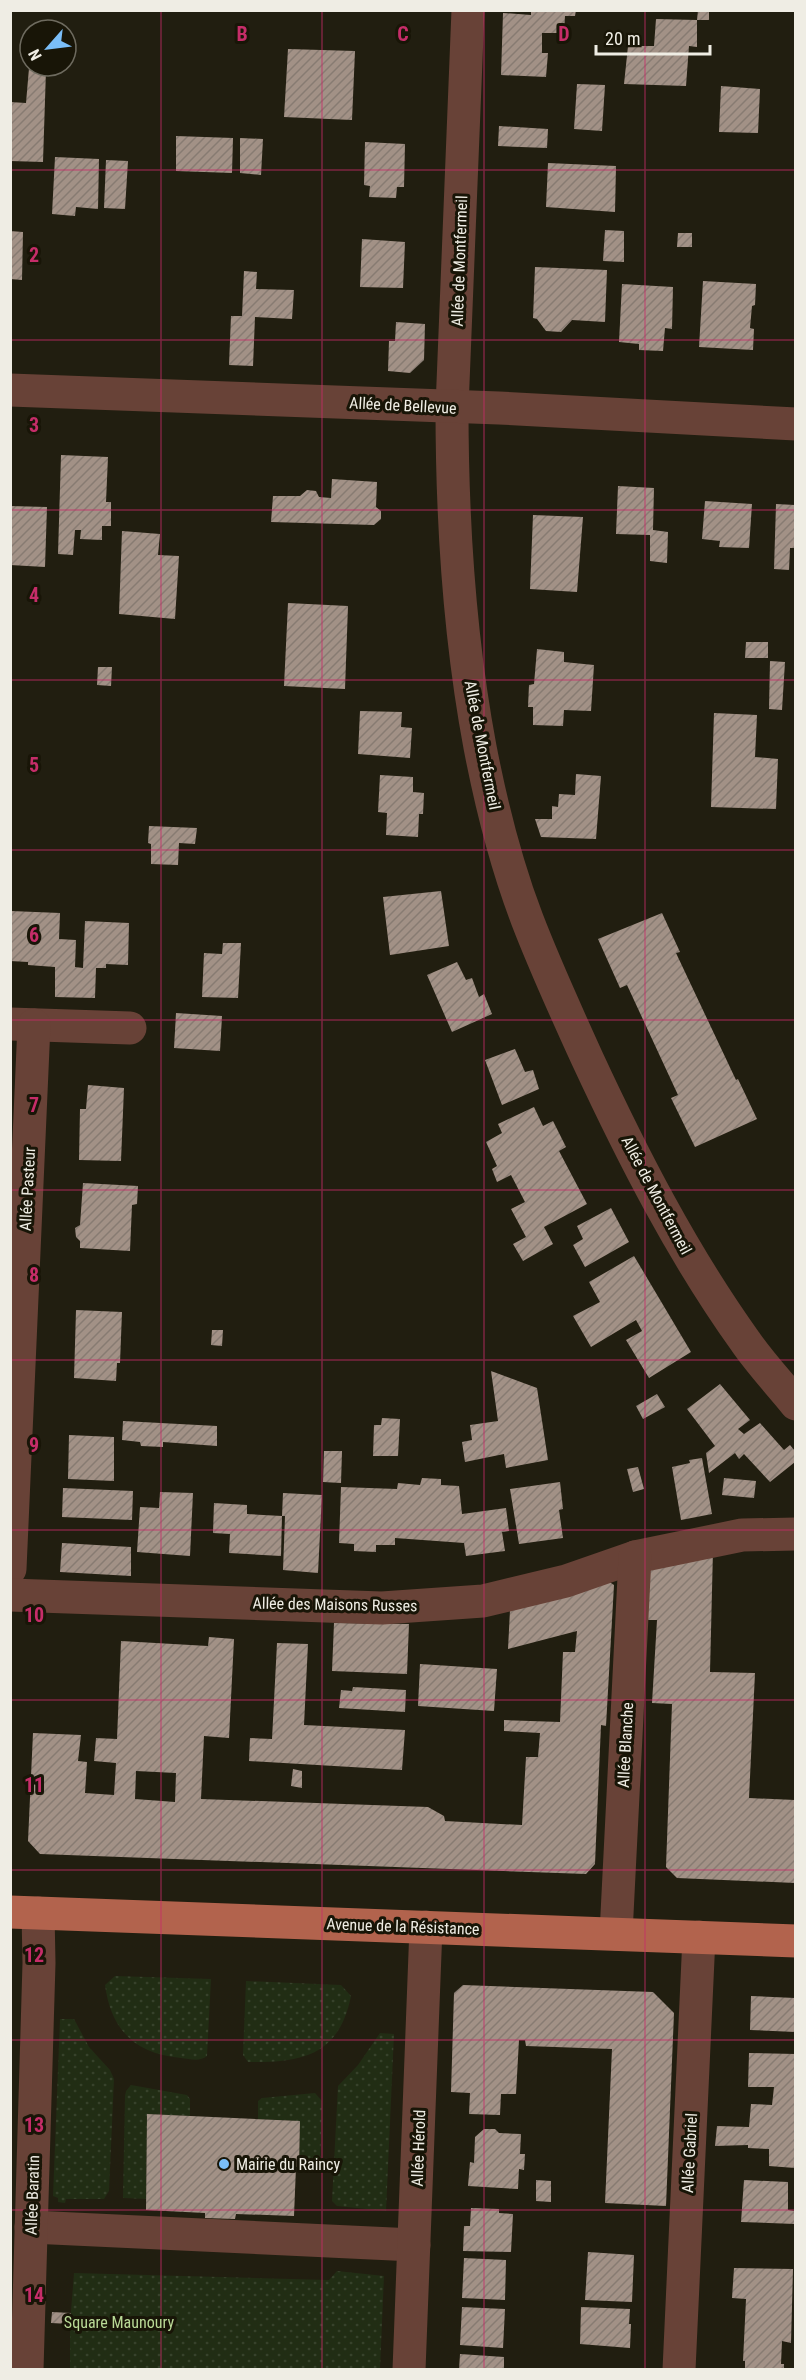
<svg xmlns="http://www.w3.org/2000/svg" width="806" height="2380" font-family="'Roboto Condensed',sans-serif">
  <style>
    .grass { fill: url(#grass-dots) }
    .building { fill: url(#building-hatch); fill-rule: evenodd }
    .lines { fill: none; stroke-linecap: round; stroke-linejoin: round }
    .minor { stroke: #684237; stroke-width: 33 }
    .major { stroke: #b2634d; stroke-width: 33 }
    .grid { fill: none; stroke: #c62d69; stroke-width: 1.5; stroke-opacity: 0.55 }
    .poi-dot { fill: #7abef8; stroke: #181507; stroke-width: 2 }
    .labels { text-anchor: middle; stroke-width: 6; stroke-linejoin: round; paint-order: stroke }
    .street-label { font-size: 16px; fill: #efede4; stroke: #181507 }
    .poi-label { font-size: 16px; fill: #efede4; stroke: #181507; text-anchor: start }
    .park-label { font-size: 16px; fill: #b9d996; stroke: #181507 }
    .grid-label { font-size: 20px; text-anchor: middle; font-weight: bold; fill: #c62d69; stroke: #181507; stroke-width: 6; stroke-linejoin: round; paint-order: stroke }
  </style>
  <defs>
    <pattern id="grass-dots" width="8" height="8" patternUnits="userSpaceOnUse" patternTransform="scale(1.5)"><rect width="8" height="8" fill="#212d14"/><path d="M2 2h.1M6 6h.1" fill="none" stroke="#37422b" stroke-width="1.8" stroke-linecap="round"/></pattern>
    <pattern id="building-hatch" width="6" height="6" patternUnits="userSpaceOnUse" patternTransform="scale(1.5)"><rect width="6" height="6" fill="#a29186"/><path d="M-1 1l2-2M0 6l6-6M5 7l2-2" fill="none" stroke="#877b72"/></pattern>
  </defs>
  <rect width="100%" height="100%" fill="#211e10"/>
  <g class="grass">
    <path d="M115,1976L211,1979L207,2056C200,2062 190,2059 181,2058C135,2054 111,2030 105,1985Z"/>
    <path d="M246,1981L341,1985L351,1996C339,2055 303,2063 248,2062L243,2055Z"/>
    <path d="M60,2019H74L89,2047L110,2070L114,2079L109,2191L104,2199H66L65,2203L58,2202V2198L53,2196Z"/>
    <path d="M380,2033L394,2034L386,2211L337,2206L332,2201L338,2086L358,2065Z"/>
    <path d="M131,2085L187,2095L190,2099V2116L147,2114L146,2199L123,2198L125,2096L126,2091Z"/>
    <path d="M315,2093L322,2101L320,2168L317,2172L296,2171V2167L299,2166L300,2121L258,2119V2101L262,2098Z"/>
    <path d="M337,2271L384,2276L380,2369L70,2370V2324L74,2273L329,2280Z"/>
  </g>
  <g class="building">
    <path d="M531,10H576L575,16H565L564,33H542V53H548L546,77L501,75L503,13L531,15Z"/>
    <path d="M698,10H709V20H697Z"/>
    <path d="M656,19L697,20V47L689,46L686,86L624,84L628,46H654Z"/>
    <path d="M288,49L355,51L352,120L284,117Z"/>
    <path d="M29,68L46,70L43,162L10,161V102L26,103Z"/>
    <path d="M577,84L605,85L602,131L574,129Z"/>
    <path d="M721,86L760,89L758,133L719,132Z"/>
    <path d="M499,126L548,129L547,148L498,146Z"/>
    <path d="M176,136L233,138L232,173L176,171Z"/>
    <path d="M240,138L263,139L261,175L240,173Z"/>
    <path d="M365,142L405,144L404,187H397L396,198L369,197L370,186L364,185Z"/>
    <path d="M55,157L99,159L98,209L76,207L75,216L52,214Z"/>
    <path d="M106,160L128,161L125,209L104,208Z"/>
    <path d="M548,163L616,166L615,212L546,207Z"/>
    <path d="M605,230L624,231V262L603,261Z"/>
    <path d="M10,231L23,232L22,280L10,279Z"/>
    <path d="M678,233H692V247H677Z"/>
    <path d="M362,239L405,242L403,288L360,287Z"/>
    <path d="M535,267L607,270L605,322L572,320L561,332L546,331L537,319L533,318Z"/>
    <path d="M244,271L257,272L256,289L294,290L292,319L255,317L253,366L229,365L231,316H242Z"/>
    <path d="M703,281L756,284L755,305L752,306L750,328L754,329L753,350L699,347Z"/>
    <path d="M622,284L673,287L672,329L665,328L663,351L639,350V344L619,342Z"/>
    <path d="M396,322L425,324L424,360L410,373L388,371L389,341H395Z"/>
    <path d="M61,455L108,457L106,502H111V526H102V540L80,539L81,530H75L73,555L58,554Z"/>
    <path d="M332,479L377,482L376,507L381,511V519L374,525L271,522L273,496H300L307,490L316,491L319,497L331,498Z"/>
    <path d="M618,486L654,488L653,530L668,532L667,563L650,561V535L616,534Z"/>
    <path d="M705,501L752,504L749,548L719,547L720,541L702,539Z"/>
    <path d="M776,504L795,505V548H790L789,570L774,569Z"/>
    <path d="M10,506L47,507L45,567L10,565Z"/>
    <path d="M533,515L583,517L577,592L530,589Z"/>
    <path d="M122,531L160,534L158,555L179,556L175,619L119,614Z"/>
    <path d="M288,603L348,606L345,689L284,686Z"/>
    <path d="M746,642H768V658H745Z"/>
    <path d="M537,649L564,652V662L594,665L591,711L564,710L563,726L533,725V707H528L529,685L534,684Z"/>
    <path d="M770,661L785,662L782,710L769,709Z"/>
    <path d="M98,667H112L111,686L97,685Z"/>
    <path d="M360,711L402,712L401,727L412,728L410,758L358,754Z"/>
    <path d="M714,713L757,715L755,757L778,759L776,809L711,807Z"/>
    <path d="M576,774L601,776L596,839L541,837L535,819H552V806L558,807L559,794L575,795Z"/>
    <path d="M380,775L413,777V792L424,793L423,814H419L418,837L386,835L387,813L378,812Z"/>
    <path d="M149,826L197,828L195,844L179,843L178,865L151,864V844L148,843Z"/>
    <path d="M441,891L449,946L390,955L383,897Z"/>
    <path d="M11,911L60,913L59,939L76,940L75,967L83,968L85,921L129,923L128,965L106,964V968H96L95,998L55,997V967L28,965V962L10,961Z"/>
    <path d="M662,913L680,952L676,953L736,1080L738,1079L757,1119L695,1147L671,1098L678,1095L627,985L620,988L598,939Z"/>
    <path d="M223,943H241L238,998L202,997L204,953L222,954Z"/>
    <path d="M457,962L466,980L472,978L479,997L484,994L492,1014L452,1032L427,975Z"/>
    <path d="M176,1013L222,1016L220,1051L174,1048Z"/>
    <path d="M515,1049L525,1072L533,1070L539,1089L502,1105L485,1060Z"/>
    <path d="M88,1085L124,1088L121,1161L79,1160L80,1109H86Z"/>
    <path d="M534,1107L543,1126L553,1121L566,1147L559,1151L587,1204L544,1227L553,1244L523,1261L513,1244L526,1237L511,1209L525,1202L511,1175L497,1182L492,1169L497,1166L486,1142L502,1133L498,1124Z"/>
    <path d="M83,1183L138,1186L137,1204L132,1205L130,1251L80,1248V1241L76,1237L75,1228L80,1225Z"/>
    <path d="M611,1208L629,1242L585,1267L573,1245L583,1239L577,1226Z"/>
    <path d="M634,1256L691,1352L649,1378L626,1340L642,1331L636,1320L591,1347L573,1316L600,1302L589,1282Z"/>
    <path d="M76,1310L122,1312L120,1363H117L116,1381L74,1378Z"/>
    <path d="M212,1330H223L222,1346L211,1345Z"/>
    <path d="M491,1371L537,1388L548,1460L506,1468L504,1454L465,1462L462,1442L472,1440L470,1425L498,1421Z"/>
    <path d="M720,1384L750,1420L738,1429L744,1434L760,1423L784,1450L790,1445L795,1451V1462L770,1482L744,1454L739,1459L735,1453L709,1473L706,1453L715,1446L687,1409Z"/>
    <path d="M657,1394L665,1407L643,1419L636,1406Z"/>
    <path d="M382,1418L400,1419L398,1456H373L374,1425H381Z"/>
    <path d="M123,1421L217,1426V1446L163,1442V1447L141,1446L140,1442L122,1440Z"/>
    <path d="M69,1435L114,1437V1481L68,1479Z"/>
    <path d="M324,1451H342L341,1483L323,1482Z"/>
    <path d="M702,1458L712,1514L681,1520L672,1467L690,1463L689,1460Z"/>
    <path d="M638,1467L644,1489L633,1492L627,1469Z"/>
    <path d="M422,1478L441,1479V1485L459,1486L462,1514L506,1508L509,1531L502,1532L505,1551L466,1556L464,1543L395,1538V1545H376V1552L354,1551V1544L339,1543L341,1487L397,1489L398,1483L420,1485Z"/>
    <path d="M724,1478L756,1481L754,1498L722,1495Z"/>
    <path d="M560,1482L563,1509L559,1510L563,1538L519,1544L510,1489Z"/>
    <path d="M63,1488L133,1491L132,1520L62,1517Z"/>
    <path d="M160,1492L193,1493L190,1556L137,1552L140,1507L159,1508Z"/>
    <path d="M283,1493L322,1495L318,1573L283,1570L285,1516H282Z"/>
    <path d="M214,1503L247,1505V1514L282,1516L281,1556L229,1553L230,1534L213,1533Z"/>
    <path d="M62,1543L131,1547V1576L60,1572Z"/>
    <path d="M713,1550L710,1672L755,1673L749,1798L795,1800V1883L677,1878L666,1867L672,1704L652,1703L657,1620H645L647,1567Z"/>
    <path d="M608,1581L614,1585L606,1726L601,1725L595,1864L586,1874L40,1854L28,1841L33,1733L81,1735L78,1761L87,1762L85,1793L114,1795L116,1763L94,1761L96,1738L117,1739L121,1641L208,1646L209,1637L234,1639L229,1738L204,1736L201,1799L428,1807L444,1816L445,1821L522,1825L526,1757H538L540,1733L504,1731V1720L560,1722L563,1652H575L577,1631L508,1649L510,1610ZM136,1771L176,1773L175,1802L135,1799Z"/>
    <path d="M334,1623L409,1624L407,1674L332,1671Z"/>
    <path d="M277,1643L308,1644L304,1725L405,1730L402,1770L249,1761L250,1738L272,1739Z"/>
    <path d="M420,1664L497,1669L494,1711L418,1706Z"/>
    <path d="M353,1687L406,1690L405,1712L339,1708L341,1690L352,1691Z"/>
    <path d="M293,1769L302,1771V1788L291,1786Z"/>
    <path d="M463,1985L653,1992L674,2013L666,2206L605,2203L612,2049L526,2046L525,2040H519L516,2094H501L500,2115L469,2114L470,2093L451,2092L454,1993Z"/>
    <path d="M751,1996L795,1998V2032L750,2030Z"/>
    <path d="M749,2053L795,2054V2168L769,2166V2149L748,2148V2145L715,2146L717,2126L749,2127L751,2104L772,2105L774,2087H748Z"/>
    <path d="M147,2114L300,2121L299,2167H296L294,2216L236,2214L235,2219L205,2218V2213L146,2210Z"/>
    <path d="M484,2129H495L499,2133L521,2134L520,2154H525L524,2170L519,2169L518,2189L468,2186L470,2162L474,2163L475,2137Z"/>
    <path d="M536,2180L551,2181V2202L536,2201Z"/>
    <path d="M744,2180L788,2182V2210L795,2211V2224L741,2222Z"/>
    <path d="M471,2208L499,2209V2213L513,2214L511,2252L463,2251L464,2226H470Z"/>
    <path d="M588,2252L634,2255L632,2302L585,2300Z"/>
    <path d="M464,2258L506,2260L505,2300L462,2298Z"/>
    <path d="M734,2268L793,2269L791,2343L782,2341L781,2364H784V2370H745V2361H743L746,2299L732,2298Z"/>
    <path d="M462,2307L505,2309L503,2348L460,2345Z"/>
    <path d="M581,2307L630,2309L629,2324H631L630,2348L580,2344Z"/>
    <path d="M52,2312L71,2313L70,2324L51,2323Z"/>
    <path d="M460,2354L504,2357V2370H459Z"/>
  </g>
  <g class="lines">
    <g class="minor">
      <path d="M468,10L452,408C452,522 459,635 480,747C491,804 506,864 527,919C545,966 566,1012 587,1058C632,1155 682,1253 745,1341C760,1363 779,1383 796,1404"/>
      <path d="M10,390L499,408L796,424"/>
      <path d="M10,1024L130,1028"/>
      <path d="M10,1569L34,1025"/>
      <path d="M10,1595L382,1608L483,1601L566,1581L635,1557L742,1535L796,1534"/>
      <path d="M616,1934L635,1557"/>
      <path d="M31,2227L414,2245"/>
      <path d="M27,2370L39,1963L38,1913"/>
      <path d="M409,2370L426,1927"/>
      <path d="M679,2370L699,1937"/>
    </g>
    <path class="major" d="M10,1912L796,1941"/>
  </g>
  <path class="grid" d="M161,10V2370M322,10V2370M484,10V2370M645,10V2370M10,170H796M10,340H796M10,510H796M10,680H796M10,850H796M10,1020H796M10,1190H796M10,1360H796M10,1530H796M10,1700H796M10,1870H796M10,2040H796M10,2210H796"/>
  <circle class="poi-dot" cx="224" cy="2164" r="6"/>
  <g class="labels">
    <g class="street-label">
      <text transform="translate(459 261) rotate(-88)" y="6">Allée de Montfermeil</text>
      <text transform="translate(403 405) rotate(3)" y="6">Allée de Bellevue</text>
      <text transform="translate(483 745) rotate(79)" y="6">Allée de Montfermeil</text>
      <text transform="translate(27 1189) rotate(-87)" y="6">Allée Pasteur</text>
      <text transform="translate(657 1195) rotate(62)" y="6">Allée de Montfermeil</text>
      <text transform="translate(335 1604) rotate(1)" y="6">Allée des Maisons Russes</text>
      <text transform="translate(625 1745) rotate(-87)" y="6">Allée Blanche</text>
      <text transform="translate(403 1926) rotate(2)" y="6">Avenue de la Résistance</text>
      <text transform="translate(418 2148) rotate(-88)" y="6">Allée Hérold</text>
      <text transform="translate(689 2153) rotate(-87)" y="6">Allée Gabriel</text>
      <text transform="translate(32 2195) rotate(-88)" y="6">Allée Baratin</text>
    </g>
    <g class="poi-label">
      <text x="236" y="2170">Mairie du Raincy</text>
    </g>
    <g class="park-label">
      <text x="119" y="2328">Square Maunoury</text>
    </g>
  </g>
  <g class="grid-label">
    <text x="242" y="41">B</text>
    <text x="403" y="41">C</text>
    <text x="564" y="41">D</text>
    <text x="34" y="262">2</text>
    <text x="34" y="432">3</text>
    <text x="34" y="602">4</text>
    <text x="34" y="772">5</text>
    <text x="34" y="942">6</text>
    <text x="34" y="1112">7</text>
    <text x="34" y="1282">8</text>
    <text x="34" y="1452">9</text>
    <text x="34" y="1622">10</text>
    <text x="34" y="1792">11</text>
    <text x="34" y="1962">12</text>
    <text x="34" y="2132">13</text>
    <text x="34" y="2302">14</text>
  </g>
  <rect width="806" height="2380" fill="none" stroke="#efede4" stroke-width="24"/>
  <g transform="translate(48 48) rotate(242)"><circle r="28" fill="#181507" stroke="#6e6b5f" stroke-width="1.5"/>
  <path d="M0-4.5L10 22L0 15L-10 22Z" fill="#7abef8"/>
  <text y="-9" font-size="16" font-weight="bold" text-anchor="middle" fill="#efede4">N</text>
  </g>
  <path d="M596 45v9h114v-9" fill="none" stroke="#efede4" stroke-width="3"/>
  <text x="605" y="45" font-size="18" fill="#efede4" stroke="#181507" stroke-width="4.5" paint-order="stroke">20 m</text>
</svg>
